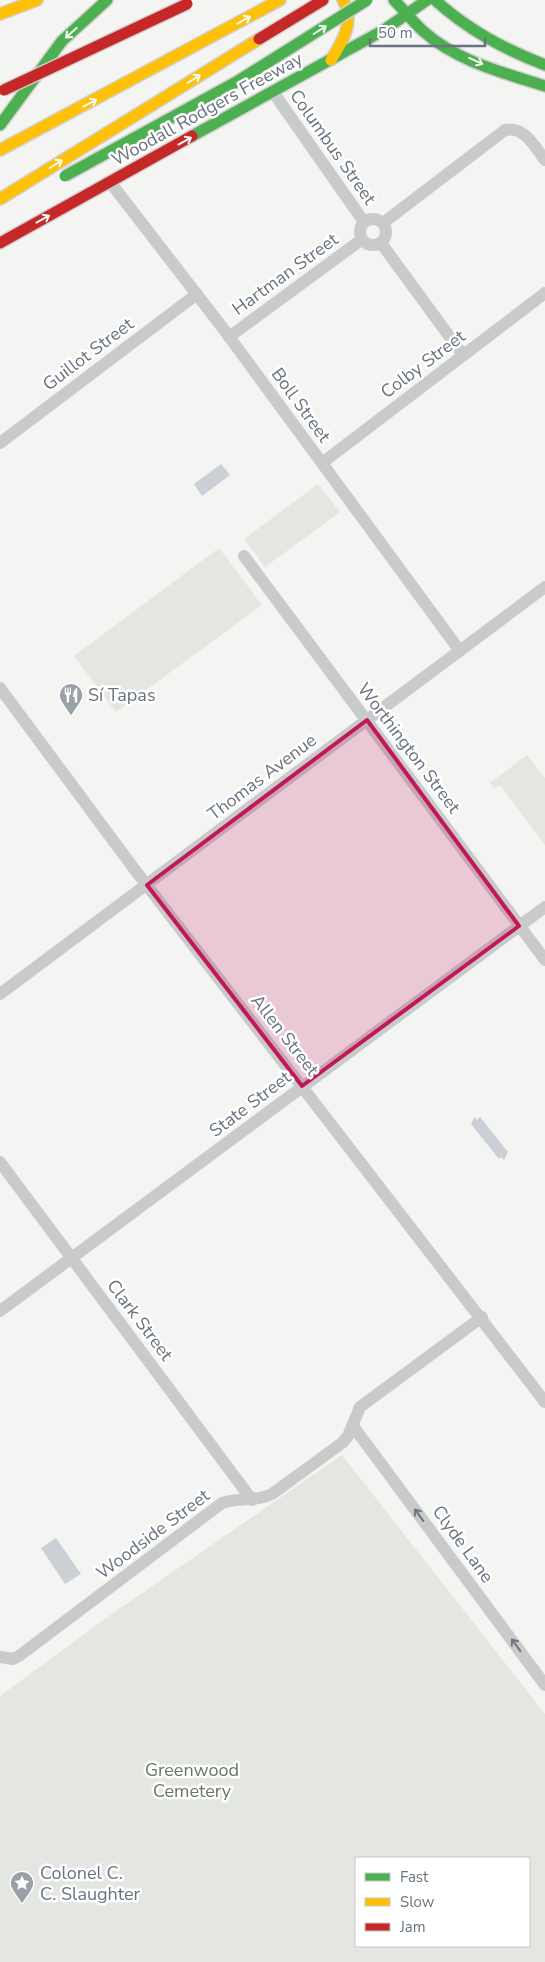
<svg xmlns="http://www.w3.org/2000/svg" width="545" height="1962" font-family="'Nunito Sans',sans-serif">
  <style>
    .green { fill: #e4e6e2; fill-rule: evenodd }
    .water { fill: #cad0d3 }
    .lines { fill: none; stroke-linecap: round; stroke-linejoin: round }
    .fast-casing { stroke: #d1d1d1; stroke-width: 14 }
    .slow-casing { stroke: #d1d1d1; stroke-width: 14 }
    .jam-casing { stroke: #d1d1d1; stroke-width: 14 }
    .street { stroke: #c9caca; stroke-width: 12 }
    .fast { stroke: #4caf50; stroke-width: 11 }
    .slow { stroke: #ffc107; stroke-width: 11 }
    .jam { stroke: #c62828; stroke-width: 11 }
    .fast-bridge-casing { stroke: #d1d1d1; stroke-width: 14; stroke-linecap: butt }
    .jam-bridge-casing { stroke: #d1d1d1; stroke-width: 14; stroke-linecap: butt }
    .fast-bridge { stroke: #4caf50; stroke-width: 11 }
    .jam-bridge { stroke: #c62828; stroke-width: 11 }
    .oneway { stroke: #f6fbf6 }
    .oneway2 { stroke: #6d7783 }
    .marked { fill: #c2185b; fill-opacity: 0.2; stroke: #c2185b; stroke-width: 4; stroke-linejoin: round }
    .labels { text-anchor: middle; stroke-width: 5; stroke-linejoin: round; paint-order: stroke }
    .street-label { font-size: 18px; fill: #68737f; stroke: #fff }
    .poi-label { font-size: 18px; fill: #68737f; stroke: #fff; text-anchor: start }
    .park-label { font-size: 18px; fill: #687766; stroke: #fff }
  </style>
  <rect width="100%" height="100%" fill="#f4f4f3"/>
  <g class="green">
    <path d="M318,484L340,512L265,567L244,539Z"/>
    <path d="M219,548L262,605L116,712L74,656Z"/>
    <path d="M527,755L545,778V845L500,785L494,789L490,783Z"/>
    <path d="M342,1455L545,1714V1962H0V1696L109,1616ZM356,1858H529V1946H356Z"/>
  </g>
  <g class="water">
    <path d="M221,464L230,475L202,496L194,484Z"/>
    <path d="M475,1117L477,1120L480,1117L508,1152L504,1160L501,1157L499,1159L471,1124Z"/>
    <path d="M56,1538L81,1574L65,1584L41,1548Z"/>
  </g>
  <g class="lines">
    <g class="fast-casing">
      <g id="fast">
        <path d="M394,0C404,10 413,22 423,31C456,61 504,73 545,86"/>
        <path d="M435,0C468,30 504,49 545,65"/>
        <path d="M0,125L62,41L107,0"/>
        <path d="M192,136L384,30L427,0"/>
      </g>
    </g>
    <g class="slow-casing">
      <g id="slow">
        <path d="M0,14L37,0"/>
        <path d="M331,60C343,41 355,22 343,0"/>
        <path d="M0,150L280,0"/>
        <path d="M0,199L259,39"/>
      </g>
    </g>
    <g class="jam-casing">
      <g id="jam">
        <path d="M259,39L323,0"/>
        <path d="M0,243L192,136"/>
      </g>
    </g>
    <g class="street">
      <path d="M273,92L364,222"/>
      <path d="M110,182L222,327L460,651"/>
      <circle cx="373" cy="232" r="13"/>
      <path d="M383,223L505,130C525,126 534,146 545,160"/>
      <path d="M381,243L463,355"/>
      <path d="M229,337L361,240"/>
      <path d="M0,443L197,294"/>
      <path d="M322,463L545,293"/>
      <path d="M244,556L545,960"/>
      <path d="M0,688L135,870L545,1402"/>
      <path d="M0,994L545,587"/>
      <path d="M0,1162L252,1500"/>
      <path d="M0,1311L545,907"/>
      <path d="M353,1426L545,1685"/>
      <path d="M0,1657L13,1659L19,1656L222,1503C239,1497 256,1502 272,1494L342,1443L348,1436L360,1407L482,1317"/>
    </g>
    <use href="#fast" class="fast"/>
    <use href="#slow" class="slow"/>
    <use href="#jam" class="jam"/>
    <g class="fast-bridge-casing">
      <path id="fast-bridge" d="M65,176L238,81L367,0"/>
    </g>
    <g class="jam-bridge-casing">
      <path id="jam-bridge" d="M4,90L187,4"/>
    </g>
    <use href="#fast-bridge" class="fast-bridge"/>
    <use href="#jam-bridge" class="jam-bridge"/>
  </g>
  <defs><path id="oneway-shaft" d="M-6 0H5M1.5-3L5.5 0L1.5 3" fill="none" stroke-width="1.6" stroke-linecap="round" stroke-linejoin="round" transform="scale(1.25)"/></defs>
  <g class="oneway">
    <use href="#oneway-shaft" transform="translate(244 20) rotate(-29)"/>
    <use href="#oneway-shaft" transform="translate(320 30) rotate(-32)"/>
    <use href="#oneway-shaft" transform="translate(71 33) rotate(138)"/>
    <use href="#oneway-shaft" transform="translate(476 61) rotate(25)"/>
    <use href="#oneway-shaft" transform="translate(194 79) rotate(-32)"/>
    <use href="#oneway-shaft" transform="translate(90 103) rotate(-28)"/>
    <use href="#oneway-shaft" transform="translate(185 141) rotate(-29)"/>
    <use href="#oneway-shaft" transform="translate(56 164) rotate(-32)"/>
    <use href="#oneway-shaft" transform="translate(43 219) rotate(-29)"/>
  </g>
  <g class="oneway2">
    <use href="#oneway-shaft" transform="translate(419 1515) rotate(-126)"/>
    <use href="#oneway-shaft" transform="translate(516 1645) rotate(-126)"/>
  </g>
  <path class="marked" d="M367,720L519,926L302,1086L147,885Z"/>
  <defs>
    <g id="restaurant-pin" transform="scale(1.25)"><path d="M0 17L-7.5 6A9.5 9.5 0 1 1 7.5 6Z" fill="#99a0a8" stroke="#fff"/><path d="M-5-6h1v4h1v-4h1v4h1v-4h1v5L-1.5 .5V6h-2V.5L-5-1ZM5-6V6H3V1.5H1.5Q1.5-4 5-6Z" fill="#fff"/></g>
    <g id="sight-pin" transform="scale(1.25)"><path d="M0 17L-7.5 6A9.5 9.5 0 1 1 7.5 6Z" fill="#99a0a8" stroke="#fff"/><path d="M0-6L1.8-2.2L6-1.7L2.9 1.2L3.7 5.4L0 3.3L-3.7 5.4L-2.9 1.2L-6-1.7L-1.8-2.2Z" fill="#fff"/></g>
  </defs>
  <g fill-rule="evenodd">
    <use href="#restaurant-pin" x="71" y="695"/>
    <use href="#sight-pin" x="22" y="1883"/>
  </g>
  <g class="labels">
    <g class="street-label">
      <text transform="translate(207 109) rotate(-29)" y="6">Woodall Rodgers Freeway</text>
      <text transform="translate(333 147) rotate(55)" y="6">Columbus Street</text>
      <text transform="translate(285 274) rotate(-36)" y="6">Hartman Street</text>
      <text transform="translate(88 354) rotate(-37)" y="6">Guillot Street</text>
      <text transform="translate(423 364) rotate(-37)" y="6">Colby Street</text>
      <text transform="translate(301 405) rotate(54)" y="6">Boll Street</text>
      <text transform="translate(409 748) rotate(53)" y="6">Worthington Street</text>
      <text transform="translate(262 777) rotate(-37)" y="6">Thomas Avenue</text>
      <text transform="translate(285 1035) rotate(52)" y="6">Allen Street</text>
      <text transform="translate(250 1104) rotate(-37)" y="6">State Street</text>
      <text transform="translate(140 1320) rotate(53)" y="6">Clark Street</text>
      <text transform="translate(153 1534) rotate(-37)" y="6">Woodside Street</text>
      <text transform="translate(463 1544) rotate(54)" y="6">Clyde Lane</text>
    </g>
    <g class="poi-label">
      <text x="88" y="701">Sí Tapas</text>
      <text x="40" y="1879">Colonel C.<tspan x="40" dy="21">C. Slaughter</tspan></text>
    </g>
    <g class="park-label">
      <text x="192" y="1776">Greenwood<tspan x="192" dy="21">Cemetery</tspan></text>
    </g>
  </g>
  <rect x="355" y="1857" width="175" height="90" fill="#ffffff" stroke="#c3c7cc"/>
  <rect x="365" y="1873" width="25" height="8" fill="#4caf50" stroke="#c3c7cc"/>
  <text x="400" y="1882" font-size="15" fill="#68737f">Fast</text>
  <rect x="365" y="1898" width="25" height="8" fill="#ffc107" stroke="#c3c7cc"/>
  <text x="400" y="1907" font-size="15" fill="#68737f">Slow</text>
  <rect x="365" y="1923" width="25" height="8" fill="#c62828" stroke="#c3c7cc"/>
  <text x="400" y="1932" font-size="15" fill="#68737f">Jam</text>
  <path d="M370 38v8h115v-8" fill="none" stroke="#68737f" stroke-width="2.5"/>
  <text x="378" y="38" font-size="15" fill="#68737f" stroke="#ffffff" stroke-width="4" paint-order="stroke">50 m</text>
</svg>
